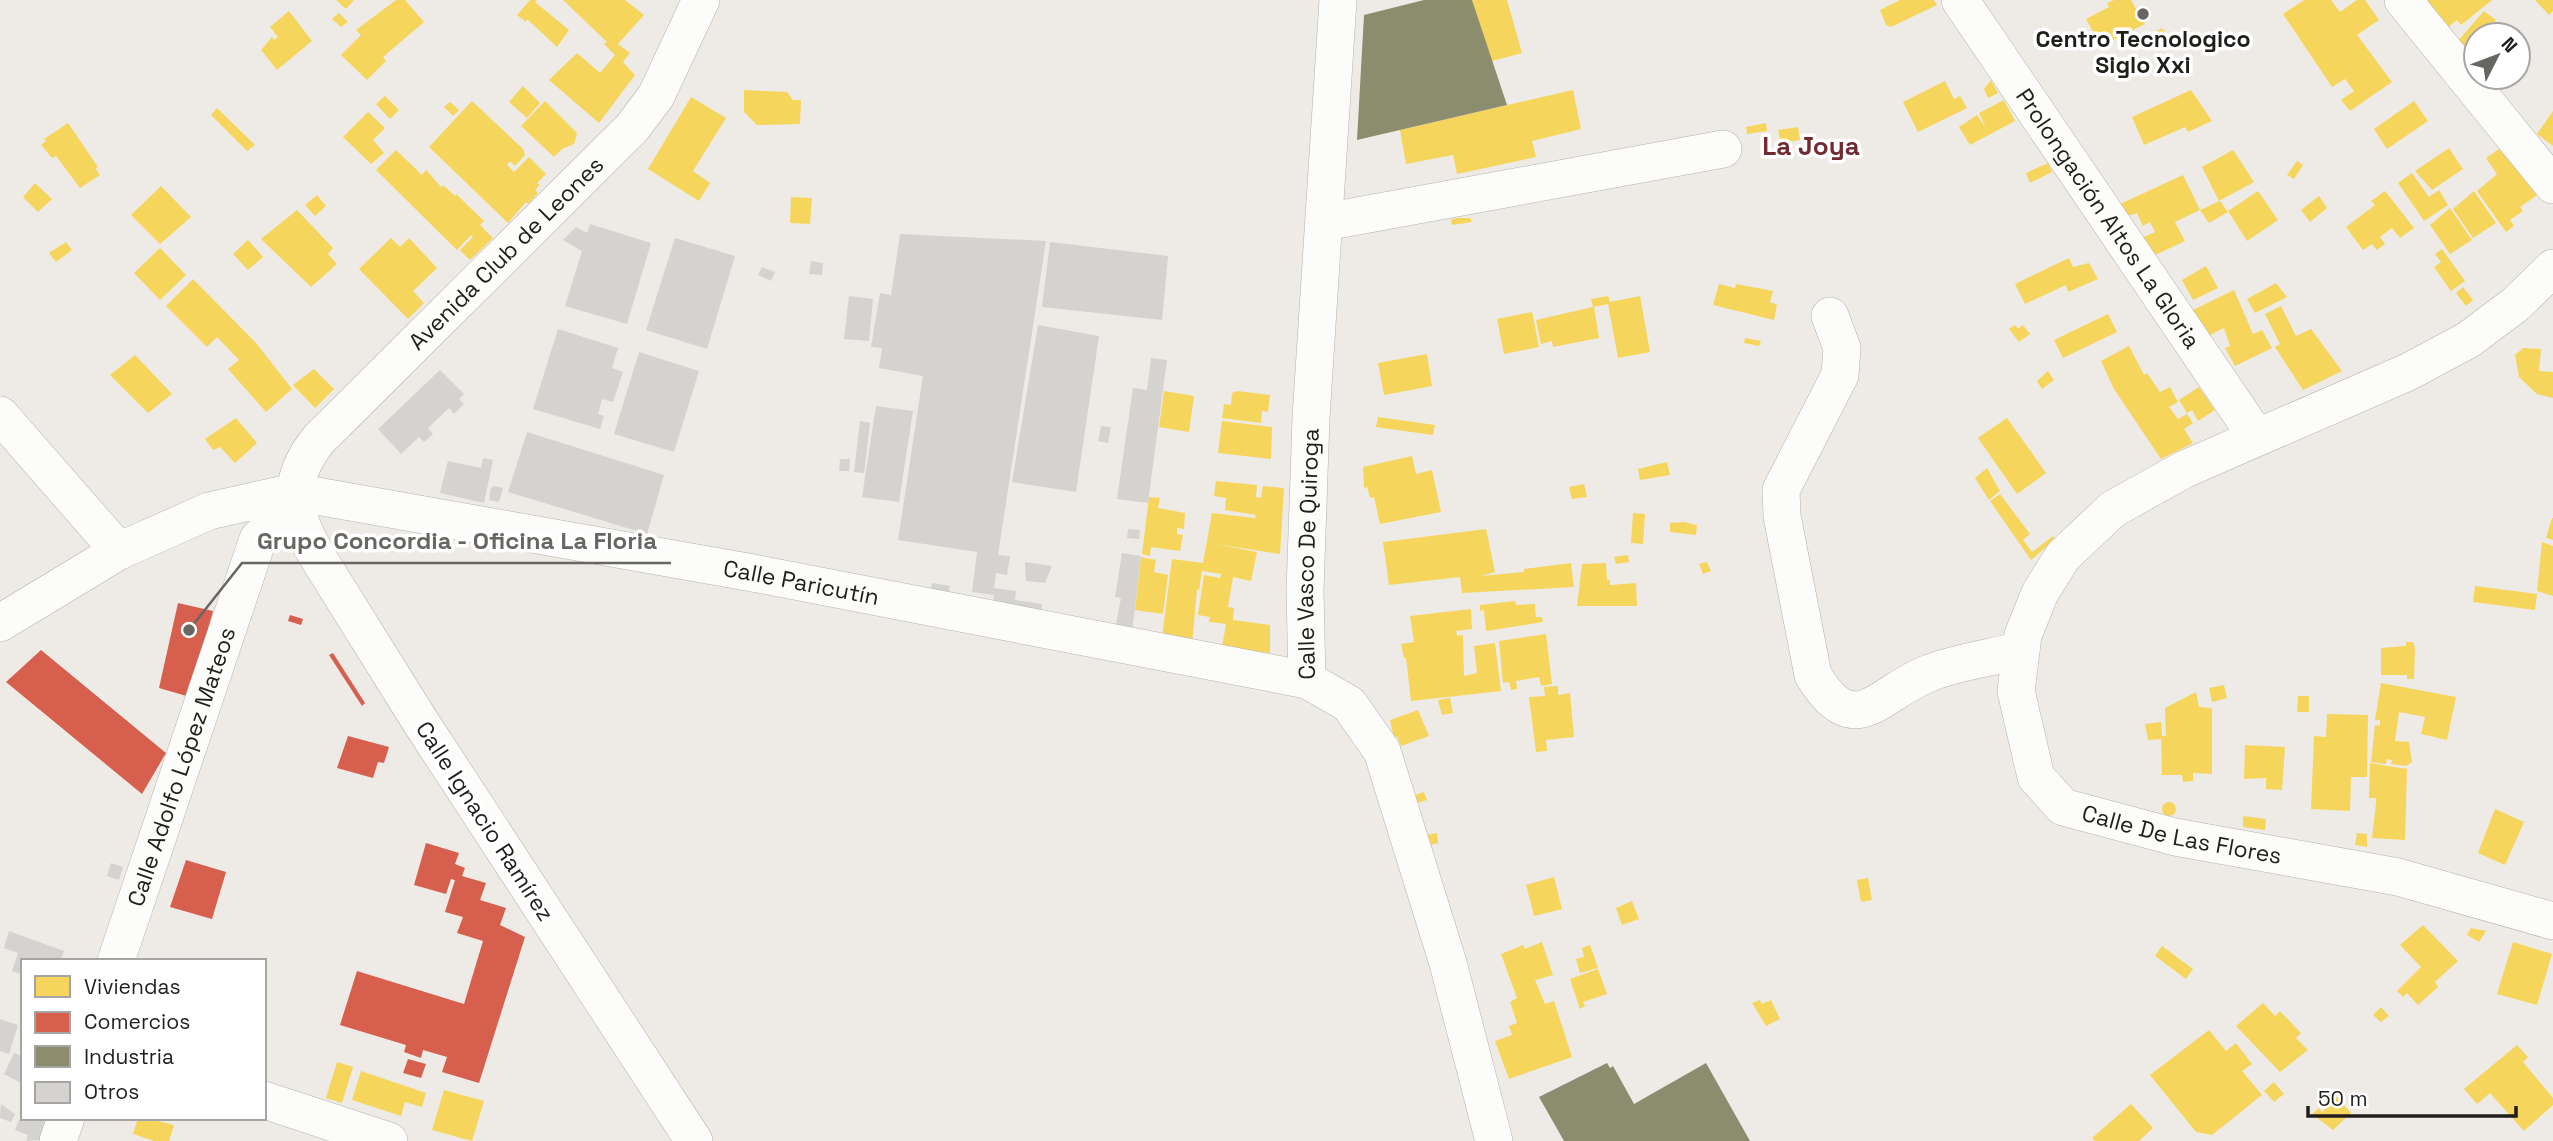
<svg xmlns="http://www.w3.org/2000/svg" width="2553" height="1141" font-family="'Space Grotesk',sans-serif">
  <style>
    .homes { fill: #f6d55c }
    .shops { fill: #d6604d }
    .industry { fill: #8c8c6e }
    .building { fill: #d5d3cf }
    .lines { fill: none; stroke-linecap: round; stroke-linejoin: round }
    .minor-casing { stroke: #b4b2ae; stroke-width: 38 }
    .minor { stroke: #fcfcfb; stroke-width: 37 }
    .poi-dot { fill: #686662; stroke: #fff; stroke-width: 2.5 }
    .labels { text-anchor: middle; stroke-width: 7; stroke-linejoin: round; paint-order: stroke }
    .poi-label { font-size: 23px; font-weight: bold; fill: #201e1b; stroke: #fff }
    .street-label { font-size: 23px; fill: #201e1b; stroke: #fff }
    .quarter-label { font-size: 26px; font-weight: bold; fill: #722b31; stroke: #fff }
    .leader { fill: none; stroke: #686662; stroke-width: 2.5 }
    .callout-dot { fill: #686662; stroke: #fff; stroke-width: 2.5 }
    .callout-label { font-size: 24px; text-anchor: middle; font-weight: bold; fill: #686662; stroke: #fff; stroke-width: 7; stroke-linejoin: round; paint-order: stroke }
  </style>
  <rect width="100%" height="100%" fill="#eeebe6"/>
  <g class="homes">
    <path d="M336,0H354L346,9Z"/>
    <path d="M396,0H405L424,22L383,57L386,61L367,80L341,55L361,35L356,30Z"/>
    <path d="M530,0H537L535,2L569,30L557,47L527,19L526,22L517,15Z"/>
    <path d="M563,0H625L644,15L618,44L630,53L623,62L635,75L599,123L549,80L577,53L600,73L615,55L604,44L607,42Z"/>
    <path d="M1472,0H1507L1522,53L1492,61Z"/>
    <path d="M1900,0H1934L1937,5L1891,27L1886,25L1880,10Z"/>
    <path d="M2114,0H2131L2145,24L2101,46L2086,19L2109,7L2107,3Z"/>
    <path d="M2304,0H2331L2340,12L2357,0H2365L2379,20L2357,35L2392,82L2350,111L2341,100L2354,91L2345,79L2332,87L2283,14Z"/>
    <path d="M2411,0H2492L2461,25L2457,20L2442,32Z"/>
    <path d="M2535,0H2553V11L2549,15Z"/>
    <path d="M289,11L312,41L277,70L261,50L272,37L274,40L278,37L270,27Z"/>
    <path d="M2484,11L2496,20L2484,35H2476V45L2462,63L2451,49Z"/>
    <path d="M339,13L348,22L341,27L332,19Z"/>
    <path d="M2162,28L2169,36L2161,42L2154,33Z"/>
    <path d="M1991,80L1998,93L1988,98L1984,89Z"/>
    <path d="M1945,81L1954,99L1960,96L1967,108L1918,132L1903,102Z"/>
    <path d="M523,86L540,103L527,118L509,102Z"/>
    <path d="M744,90L787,92L793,100H801L800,124L757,125L744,112Z"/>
    <path d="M1573,90L1581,129L1532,141L1536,157L1457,174L1453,155L1406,164L1400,130Z"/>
    <path d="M2191,90L2212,121L2188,132L2185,127L2144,145L2132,117Z"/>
    <path d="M385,96L399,110L390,119L376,104Z"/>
    <path d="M691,97L726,118L693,171L710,183L699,201L648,169Z"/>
    <path d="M2004,100L2015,121L1970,145L1959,127L1977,115L1986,128L1979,113Z"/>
    <path d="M472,101L523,149L525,155L515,166L510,161L507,165L514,172L529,157L546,174L537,183L540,185L535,190L538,193L528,204L526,202L508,223L429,147Z"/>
    <path d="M545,101L577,133L574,144L562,149L554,157L521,126Z"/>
    <path d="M2414,101L2428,121L2387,149L2374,129Z"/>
    <path d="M450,102L459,110L453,116L444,107Z"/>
    <path d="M217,108L255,145L247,151L211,115Z"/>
    <path d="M2553,111V146L2537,134Z"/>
    <path d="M368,112L385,128L373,140L384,153L371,164L343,137Z"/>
    <path d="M68,123L98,167L95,168L100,175L80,188L56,156L52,158L41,145L46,141L44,139Z"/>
    <path d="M1766,123L1767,131L1747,134L1746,127Z"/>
    <path d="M1798,127L1800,140L1781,143L1778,130Z"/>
    <path d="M2449,148L2463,169L2432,190L2415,171Z"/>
    <path d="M2499,149L2540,193L2520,207L2523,211L2510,220L2514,226L2506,232L2477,191L2497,174L2486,158Z"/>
    <path d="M396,150L422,175L426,170L442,188L443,185L455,196L456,194L484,221L480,225L493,238L470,260L460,250L473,237L471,235L457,250L376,170Z"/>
    <path d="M2233,150L2254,182L2219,201L2202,167Z"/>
    <path d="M2297,161L2303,165L2294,179L2287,175Z"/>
    <path d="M2048,163L2052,172L2030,183L2026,173Z"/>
    <path d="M2412,173L2429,197L2439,190L2448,205L2424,221L2398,183Z"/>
    <path d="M2183,175L2200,210L2220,201L2228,212L2209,223L2200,210L2175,222L2185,241L2151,257L2139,239L2155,232L2150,222L2143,226L2137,213L2125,217L2118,205Z"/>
    <path d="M35,183L52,199L38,212L23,197Z"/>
    <path d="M161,186L191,217L160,244L131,215Z"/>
    <path d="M2258,191L2278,220L2247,241L2228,211Z"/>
    <path d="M2385,191L2414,228L2400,238L2392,228L2380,237L2385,244L2377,250L2372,244L2363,250L2346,227L2375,205L2371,201Z"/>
    <path d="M2474,191L2496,223L2473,238L2453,209Z"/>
    <path d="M317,195L326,206L315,216L305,205Z"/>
    <path d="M2319,196L2327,208L2310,222L2301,210Z"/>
    <path d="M791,197L812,198L810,224L790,223Z"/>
    <path d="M2450,208L2472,240L2450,254L2430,225Z"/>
    <path d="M297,210L333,248L328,254L337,264L311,287L261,239Z"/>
    <path d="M1458,218H1470L1472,222L1452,225L1451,219Z"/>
    <path d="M391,238L400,247L409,238L437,268L413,291L424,303L408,319L359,269Z"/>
    <path d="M248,240L263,257L248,270L233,254Z"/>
    <path d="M66,242L72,250L56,262L49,253Z"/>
    <path d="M160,248L186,275L160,300L134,273Z"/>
    <path d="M2442,249L2465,281L2451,291L2434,267L2441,262L2435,254Z"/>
    <path d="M2069,258L2073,267L2089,263L2098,279L2068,292L2066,285L2025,304L2015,284Z"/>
    <path d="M2206,266L2218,288L2193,300L2182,280Z"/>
    <path d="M193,279L256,343L292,389L266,412L228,369L239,360L217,337L207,347L166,306Z"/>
    <path d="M2276,283L2287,297L2255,313L2247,299Z"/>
    <path d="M1719,284L1735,288L1736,284L1773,291L1770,302L1777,305L1774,320L1713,305Z"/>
    <path d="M2463,287L2473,300L2466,306L2456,293Z"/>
    <path d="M2234,290L2253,334L2262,330L2272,348L2235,366L2225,348L2230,346L2224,328L2204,338L2191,311Z"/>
    <path d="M1608,296L1610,302L1640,296L1650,352L1618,358L1608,304L1594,307L1599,338L1553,347L1552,341L1541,344L1536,320L1593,307L1591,299Z"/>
    <path d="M2281,306L2296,336L2311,329L2342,371L2303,390L2275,347L2280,344L2265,314Z"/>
    <path d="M1532,312L1539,347L1504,354L1497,319Z"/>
    <path d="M2108,314L2117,332L2063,358L2054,340Z"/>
    <path d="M2015,325L2018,329L2023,325L2030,334L2019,342L2009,329Z"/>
    <path d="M1745,338L1761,341L1759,346L1744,343Z"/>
    <path d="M2129,346L2144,375L2147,373L2160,392L2170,387L2178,402L2169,407L2178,419L2187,414L2193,423L2184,429L2193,443L2161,459L2114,389L2101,361Z"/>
    <path d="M2523,348L2541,349L2539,371L2553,372V398L2537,394L2519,377L2515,355Z"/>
    <path d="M1427,354L1432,386L1384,395L1378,363Z"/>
    <path d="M135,355L172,394L148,413L110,375Z"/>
    <path d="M314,369L334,389L315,408L293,385Z"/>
    <path d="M2048,371L2054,380L2042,389L2037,381Z"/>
    <path d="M2199,387L2215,410L2198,421L2192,410L2187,413L2179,400Z"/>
    <path d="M1164,391L1194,396L1189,432L1159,427Z"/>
    <path d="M1237,391L1270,395L1268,412L1262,411L1261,423L1222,418L1224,404L1231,405L1232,393Z"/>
    <path d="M1378,417L1435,425L1433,435L1376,427Z"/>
    <path d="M236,418L257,443L235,463L220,447L213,450L205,439Z"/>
    <path d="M2007,418L2046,473L2017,494L1978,438Z"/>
    <path d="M1222,421L1272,427L1271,459L1218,453Z"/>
    <path d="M1412,456L1416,474L1432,470L1441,512L1380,524L1374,497L1370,498L1367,487L1364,488L1363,467Z"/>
    <path d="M1667,462L1670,475L1640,480L1638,469Z"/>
    <path d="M1987,468L2000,491L1989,500L1975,478Z"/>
    <path d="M1216,481L1257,485L1256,497L1261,498L1263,486L1284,488L1280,554L1215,544L1257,552L1251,581L1233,577L1228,607L1234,608L1233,620L1270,625V653L1222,647L1226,624L1209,622L1210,617L1198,615L1204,575L1220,578L1221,574L1202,571L1199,590L1197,589L1192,644L1162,638L1172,559L1203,563L1212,513L1255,518L1256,515L1225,510L1226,498L1214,496Z"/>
    <path d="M1584,484L1587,497L1572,499L1569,487Z"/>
    <path d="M2000,494L2030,534L2023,540L2032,552L2053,536L2055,539L2031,560L1990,501Z"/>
    <path d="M1149,497L1160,498L1158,508L1185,513L1184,529L1177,528V534L1183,535L1180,551L1151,547L1150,556L1142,554Z"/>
    <path d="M1633,513L1645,514L1643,544L1631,543Z"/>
    <path d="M2552,518H2553V540L2546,538Z"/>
    <path d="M1684,522L1697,525L1696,535L1670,532V523Z"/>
    <path d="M1486,529L1495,572L1481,576L1524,572V569L1571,563L1574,587L1462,593L1460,577L1389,585L1383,542Z"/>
    <path d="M2542,542L2553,546V596L2537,591Z"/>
    <path d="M1628,555L1629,562L1616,564L1614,557Z"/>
    <path d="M1141,557L1156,560L1154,572L1168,575L1163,614L1135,610Z"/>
    <path d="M1707,562L1711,571L1703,574L1699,564Z"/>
    <path d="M1606,563L1607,580H1610V585L1636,583L1637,606H1577L1582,564Z"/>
    <path d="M2475,586L2537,594L2535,610L2473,602Z"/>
    <path d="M1515,601L1516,605L1535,604L1536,617H1542L1543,622L1486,631L1484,610L1480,611V605Z"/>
    <path d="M1471,609L1472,629L1456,631L1457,636L1463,635L1464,676L1477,673L1474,646L1495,643L1501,691L1411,701L1406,658H1404L1401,644L1414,642L1410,616Z"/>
    <path d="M1546,634L1552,684L1541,686L1539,677L1516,681L1517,689L1511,690L1509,682L1503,683L1499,641Z"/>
    <path d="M2406,642H2413L2415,648L2414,679H2407V675H2381V648L2406,646Z"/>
    <path d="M2381,683L2456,697L2447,740L2421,734L2425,717L2399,712L2395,741L2409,742L2412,762L2406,766L2391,764L2392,760L2387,759L2386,764L2371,762L2375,725L2380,726V720H2375Z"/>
    <path d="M2224,685L2227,698L2212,702L2209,688Z"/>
    <path d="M1558,686V695L1570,693L1574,737L1546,740L1547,751L1536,752L1529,697L1545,696L1544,687Z"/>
    <path d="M2196,692L2199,707L2212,708V774L2193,773V781L2183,782L2182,775H2162L2161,739L2148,740L2145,724L2161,722L2162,736H2166L2165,708Z"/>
    <path d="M2298,696H2309V712H2297Z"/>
    <path d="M1450,698L1453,713L1442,715L1438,700Z"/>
    <path d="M1418,710L1429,736L1401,746L1397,736L1394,738L1390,720Z"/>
    <path d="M2327,714L2368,715L2367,777H2351L2350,811L2311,809L2314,736L2326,737Z"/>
    <path d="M2245,745L2285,747L2282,790L2266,789V778L2244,779Z"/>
    <path d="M2370,763L2407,769L2405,840L2372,838L2376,803V798H2369Z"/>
    <path d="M1424,792L1427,800L1417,803L1415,795Z"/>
    <circle cx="2169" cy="809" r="7"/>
    <path d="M2495,809L2524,822L2505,865L2478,853Z"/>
    <path d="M2243,816L2266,819L2265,830L2243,827Z"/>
    <path d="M1437,833L1438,843L1430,845L1427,835Z"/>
    <path d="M2357,833L2367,834V847L2355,845Z"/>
    <path d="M1554,877L1562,909L1534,916L1526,885Z"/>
    <path d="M1868,878L1872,900L1861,902L1857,880Z"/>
    <path d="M1632,901L1639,919L1622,925L1616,908Z"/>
    <path d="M2423,925L2458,961L2435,982L2438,987L2418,1005L2407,993L2403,997L2397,991L2421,967L2400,945Z"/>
    <path d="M2471,928L2486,931L2479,942L2467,935Z"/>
    <path d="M1542,942L1553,975L1535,980L1545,1004L1554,1001L1572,1057L1509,1079L1495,1041L1512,1035L1509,1026L1517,1023L1510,1002L1517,998L1501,954L1523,945L1525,949Z"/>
    <path d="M2513,942L2552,954L2537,1005L2497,994Z"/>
    <path d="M1590,945L1598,968L1580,973L1576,959L1584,957L1582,948Z"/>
    <path d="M2162,946L2193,969L2186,979L2155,956Z"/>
    <path d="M1598,969L1607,994L1583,1002L1585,1006L1580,1009L1570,979Z"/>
    <path d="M1760,1000L1762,1004L1771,1000L1780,1019L1766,1026L1752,1003Z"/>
    <path d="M2263,1003L2275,1016L2280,1011L2301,1033L2296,1038L2308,1050L2280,1072L2236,1026Z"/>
    <path d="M2381,1007L2389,1016L2381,1022L2373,1015Z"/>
    <path d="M2209,1030L2226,1051L2236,1043L2252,1064L2242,1071L2262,1095L2212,1135L2196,1132L2150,1075Z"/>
    <path d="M2517,1045L2528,1057L2523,1062L2553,1098V1105L2524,1131L2490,1093L2477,1104L2464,1089Z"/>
    <path d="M337,1062L353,1067L342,1103L326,1098Z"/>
    <path d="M361,1071L426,1093L422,1107L405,1102L401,1116L352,1100Z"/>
    <path d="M2274,1082L2284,1094L2274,1102L2264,1091Z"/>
    <path d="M444,1090L484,1101L472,1141L432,1130Z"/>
    <path d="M2337,1097L2351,1113L2333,1130L2312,1114L2319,1108L2322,1112Z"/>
    <path d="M2131,1104L2153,1128L2139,1141H2095L2092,1138Z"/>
    <path d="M138,1118H159L158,1121L174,1125L169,1141H154L133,1134Z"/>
  </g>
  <g class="shops">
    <path d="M178,603L213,611L190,697L159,688Z"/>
    <path d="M290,615L303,619L301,625L288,621Z"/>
    <path d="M41,650L166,753L142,794L6,682Z"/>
    <path d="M333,653L365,703L362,706L329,655Z"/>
    <path d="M348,736L389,747L384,763L378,762L373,778L337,768Z"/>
    <path d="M426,843L459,853L455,864L465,868L462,876L486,883L480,900L506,908L500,925L525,937L479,1083L442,1072L447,1057L423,1050L421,1058L404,1052L406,1045L340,1025L357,971L464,1004L483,941L457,933L463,917L445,912L455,880L451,879L446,894L414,885Z"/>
    <path d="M186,860L226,872L212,919L170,907Z"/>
    <path d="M408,1059L426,1064L421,1078L403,1073Z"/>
  </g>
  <g class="industry">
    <path d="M1424,0H1472L1507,105L1357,140L1364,15Z"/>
    <path d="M1607,1063L1610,1068L1613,1066L1634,1104L1706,1063L1750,1141H1564L1539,1097Z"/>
  </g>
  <g class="building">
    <path d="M590,224L651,243L627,324L565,306L582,251L563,240L576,227L587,233Z"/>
    <path d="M900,234L1046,241L998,555L1010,556L1007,575L996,573L994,588L1016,591L1015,600L1042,604L1040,617L992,607L994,595L972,592L977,552L898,540L923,376L879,368L882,348L871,347L880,293L891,295Z"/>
    <path d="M675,238L735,256L707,349L646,330Z"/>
    <path d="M1050,242L1168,256L1162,320L1042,307Z"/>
    <path d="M811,261L823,263L822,275L809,274Z"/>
    <path d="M762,267L775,272L771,281L758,275Z"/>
    <path d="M849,296L873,299L869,341L844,339Z"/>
    <path d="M1038,325L1099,336L1076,492L1012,482Z"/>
    <path d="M558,329L618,348L612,368L623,372L613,402L602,399L598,414L604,416L600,429L533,409Z"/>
    <path d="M639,352L699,371L674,452L614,434Z"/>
    <path d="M1151,358L1167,360L1148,503L1117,499L1133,388L1147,390Z"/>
    <path d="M440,370L464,394L459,399L464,404L454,414L449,408L428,428L433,434L424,442L419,437L401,454L378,429Z"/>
    <path d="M876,406L913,411L899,502L862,497Z"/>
    <path d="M860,421L870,423L864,473L854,472Z"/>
    <path d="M1101,426L1111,427L1108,443L1098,441Z"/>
    <path d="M527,432L664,475L647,534L508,492Z"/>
    <path d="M483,458L493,460L484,503L440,493L448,461L481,468Z"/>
    <path d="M840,459H850L849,471H839Z"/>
    <path d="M495,486L503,488L499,502L489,500L491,488Z"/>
    <path d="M1128,529L1140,530L1139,539L1127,538Z"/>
    <path d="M1122,553L1141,556L1132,633L1115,629L1121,598L1115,597Z"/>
    <path d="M1025,562L1052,566L1045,583L1026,581Z"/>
    <path d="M932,583L950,586L948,596L930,592Z"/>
    <path d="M111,863L123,867L119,880L107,876Z"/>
    <path d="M9,931L64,951L60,961H23V975L12,971L18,953L4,948Z"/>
    <path d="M0,1019L18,1025L9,1054L0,1051Z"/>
    <path d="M14,1053L22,1056L23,1084L4,1074Z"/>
    <path d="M1,1104L15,1114L11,1122L0,1118Z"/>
    <path d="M26,1118H49L40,1140L26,1141L28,1135L15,1130L19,1120L24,1122Z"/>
  </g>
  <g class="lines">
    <g class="minor-casing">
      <g id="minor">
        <path id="s1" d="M1960,0L2256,436"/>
        <path d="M2403,0L2553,185"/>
        <path d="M1325,222L1723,149"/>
        <path id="s2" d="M2553,268L2516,304L2468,340L2408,372L2185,469L2113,509L2063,556L2040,593L2023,635L2016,691L2036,777L2063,807L2175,837L2398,877L2553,921"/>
        <path d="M1830,316L1842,348L1840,375L1781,490L1782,516L1813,675C1854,743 1878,694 1927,674C1956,662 1991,658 2021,650"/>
        <path d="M0,415L119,551"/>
        <path id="s3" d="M0,623L119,551L209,511L294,492L753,573L1307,680L1349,704L1382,751L1448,963L1494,1141"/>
        <path id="s4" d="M1307,680L1305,591L1311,418L1338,0"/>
        <path id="s5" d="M116,961L258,539L271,526L296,511"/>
        <path d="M264,1100L389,1141"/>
        <path d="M58,1141L66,1118"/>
        <path id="s6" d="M694,1141L420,721L322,564C293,517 282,485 319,439L632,128L656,96L701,0"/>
      </g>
    </g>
    <use href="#minor" class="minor"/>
  </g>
  <circle class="poi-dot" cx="2143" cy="14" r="7"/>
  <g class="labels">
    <g class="poi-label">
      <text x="2143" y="47">Centro Tecnologico<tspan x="2143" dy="26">Siglo Xxi</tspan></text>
    </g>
    <g class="street-label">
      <text dy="8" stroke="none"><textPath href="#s1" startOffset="264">Prolongación Altos La Gloria</textPath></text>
      <text dy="8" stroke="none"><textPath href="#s6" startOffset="1087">Avenida Club de Leones</textPath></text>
      <text dy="8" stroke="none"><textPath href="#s4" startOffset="126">Calle Vasco De Quiroga</textPath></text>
      <text dy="8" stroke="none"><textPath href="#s3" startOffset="840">Calle Paricutín</textPath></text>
      <text dy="8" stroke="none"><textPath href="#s5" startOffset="205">Calle Adolfo López Mateos</textPath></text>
      <text transform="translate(485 821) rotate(57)" y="8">Calle Ignacio Ramírez</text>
      <text dy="8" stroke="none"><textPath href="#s2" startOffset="970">Calle De Las Flores</textPath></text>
    </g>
    <g class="quarter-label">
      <text x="1811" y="155">La Joya</text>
    </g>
  </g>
  <path class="leader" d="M189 630L242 563H671"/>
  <circle class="callout-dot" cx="189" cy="630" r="7"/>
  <g class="callout-label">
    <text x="457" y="549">Grupo Concordia - Oficina La Floria</text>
  </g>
  <rect x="21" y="959" width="245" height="161" fill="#ffffff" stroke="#a6a5a4" stroke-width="2"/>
  <rect x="35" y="976" width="35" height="21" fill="#f6d55c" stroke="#a6a5a4" stroke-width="2"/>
  <text x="84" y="994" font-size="21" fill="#201e1b">Viviendas</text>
  <rect x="35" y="1012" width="35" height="21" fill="#d6604d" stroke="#a6a5a4" stroke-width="2"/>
  <text x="84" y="1029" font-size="21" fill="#201e1b">Comercios</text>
  <rect x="35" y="1046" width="35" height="21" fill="#8c8c6e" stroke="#a6a5a4" stroke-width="2"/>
  <text x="84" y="1064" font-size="21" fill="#201e1b">Industria</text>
  <rect x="35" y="1082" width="35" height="21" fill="#d5d3cf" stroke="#a6a5a4" stroke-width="2"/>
  <text x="84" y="1099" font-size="21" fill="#201e1b">Otros</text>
  <g transform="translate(2497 56) rotate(48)"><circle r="33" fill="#ffffff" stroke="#a6a5a4" stroke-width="2"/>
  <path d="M0-5L12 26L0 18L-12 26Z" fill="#686662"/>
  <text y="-10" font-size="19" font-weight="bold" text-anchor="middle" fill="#201e1b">N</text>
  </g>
  <path d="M2308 1106v10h208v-10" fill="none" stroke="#201e1b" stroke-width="3.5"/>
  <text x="2318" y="1106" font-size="21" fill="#201e1b" stroke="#ffffff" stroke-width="5" paint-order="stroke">50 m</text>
</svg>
